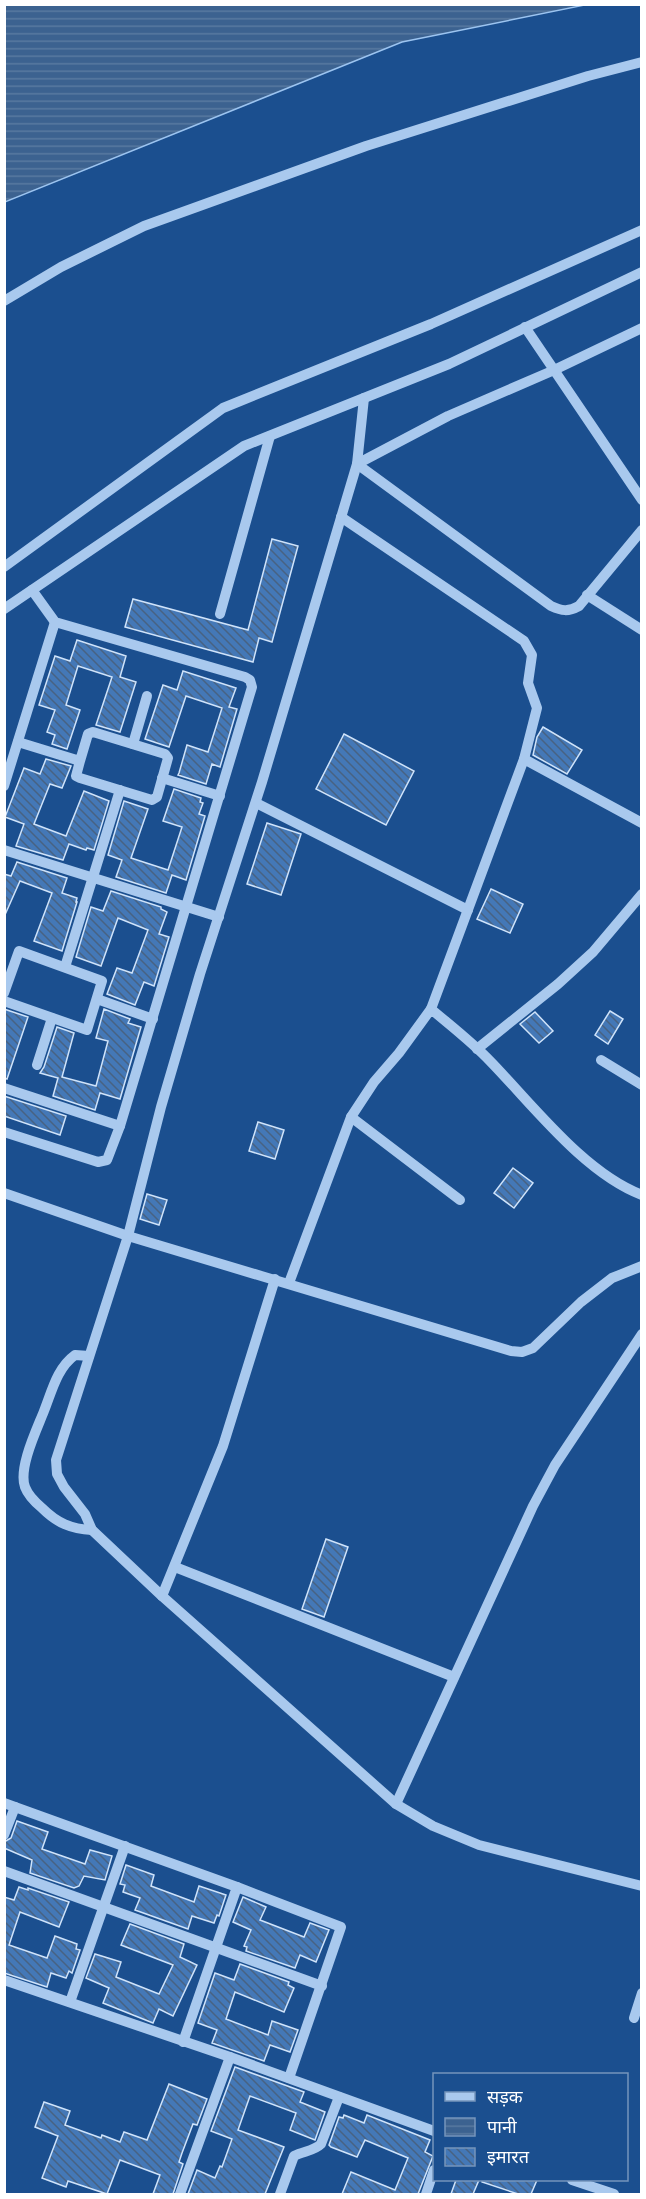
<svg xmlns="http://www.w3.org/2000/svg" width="646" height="2199" font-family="Montserrat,'Noto Sans Devanagari',sans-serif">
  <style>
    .water { fill: url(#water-rules); stroke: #9cc4f0; stroke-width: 1.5 }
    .building { fill: url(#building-back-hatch); stroke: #cfe3fa; stroke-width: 1.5 }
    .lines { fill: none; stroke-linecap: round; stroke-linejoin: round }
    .minor { stroke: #a9c9ee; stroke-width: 10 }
  </style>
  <defs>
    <pattern id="water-rules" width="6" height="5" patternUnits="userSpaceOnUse" patternTransform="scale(1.5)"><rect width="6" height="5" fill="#3c6290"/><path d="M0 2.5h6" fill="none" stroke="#597aa1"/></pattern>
    <pattern id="building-back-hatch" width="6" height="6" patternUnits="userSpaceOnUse" patternTransform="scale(1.5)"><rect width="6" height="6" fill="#4478b7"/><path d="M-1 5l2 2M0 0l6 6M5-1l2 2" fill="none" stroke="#486282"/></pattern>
  </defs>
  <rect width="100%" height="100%" fill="#1b4f8f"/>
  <path class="water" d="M5,4H585V5L402,42L5,202Z"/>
  <g class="building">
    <path d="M272,539L298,546L272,642L259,638L253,662L125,627L133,599L248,630Z"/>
    <path d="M77,640L126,656L120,677L136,682L120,732L96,725L112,677L78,666L66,705L80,710L67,749L52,744L55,735L47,732L55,710L39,705L55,656L70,661Z"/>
    <path d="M183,671L236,688L229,707L237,709L220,767L212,764L206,784L178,775L179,773L187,745L208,752L222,708L186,696L169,747L145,739L163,685L177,690Z"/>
    <path d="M543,727L582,750L567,774L533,755L537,737Z"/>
    <path d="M344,734L414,771L386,825L316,789Z"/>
    <path d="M46,759L71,766L62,788L50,784L34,824L66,836L84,791L109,801L94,850L87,848L86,850L69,844L63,860L16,846L24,824L5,817L24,768L40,774Z"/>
    <path d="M174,789L201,798L200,802L203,803L199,814L205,816L186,880L172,875L166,893L116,877L122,860L108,855L124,801L148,809L131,858L168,870L182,827L163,821Z"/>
    <path d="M267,823L301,834L281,895L247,884Z"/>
    <path d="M17,862L67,878L62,893L77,898L76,902H77L62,951L34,941L52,893L20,881L4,917V874L11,876Z"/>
    <path d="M491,889L523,904L510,933L477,919Z"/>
    <path d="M111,891L161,907V909L167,912L159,934L169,937L154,986L144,982L135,1005L107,994L117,968L132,973L148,930L118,918L101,966L76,957L91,907L103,911Z"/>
    <path d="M4,1009L28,1017L7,1079L4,1078Z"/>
    <path d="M104,1009L130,1019L128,1023L141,1027L120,1099L100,1093L95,1110L53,1096L58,1078L40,1073L44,1067L57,1027L74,1033L62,1077L96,1086L108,1041L96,1038Z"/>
    <path d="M610,1011L623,1019L608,1044L595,1035Z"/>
    <path d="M535,1012L553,1031L539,1043L520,1024Z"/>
    <path d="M4,1096L66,1116L60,1135L4,1116Z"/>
    <path d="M258,1122L284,1130L275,1159L249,1151Z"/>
    <path d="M513,1168L533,1183L514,1208L494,1193Z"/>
    <path d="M147,1194L167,1200L159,1225L140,1219Z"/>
    <path d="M326,1539L348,1547L324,1617L302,1609Z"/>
    <path d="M17,1821L48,1832L42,1849L85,1864L90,1850L112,1856L105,1880L84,1876L79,1886L74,1888L30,1873L32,1860L4,1848V1842L11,1838Z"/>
    <path d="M126,1865L154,1875L151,1886L194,1902L199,1886L226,1895L219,1916L217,1915L214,1923L192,1916L188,1929L135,1910L140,1898L123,1892L125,1885L120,1884Z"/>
    <path d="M19,1887L28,1890V1888L69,1902L59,1927L20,1912L9,1945L47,1958L55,1936L77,1944L76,1949L80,1950L72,1973L69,1971L66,1978L51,1973L47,1987L4,1973V1897L14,1900Z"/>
    <path d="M243,1897L266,1907L260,1920L304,1937L310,1923L329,1930L316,1962L300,1955L295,1968L246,1951L247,1947L244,1946L251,1930L233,1922Z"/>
    <path d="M130,1924L184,1944L180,1957L197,1965L173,2016L159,2009L153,2023L103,2003L109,1988L86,1978L95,1954L121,1962L116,1977L159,1994L173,1965L121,1945Z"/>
    <path d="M240,1964L289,1982L288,1985L294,1988L284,2012L235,1992L226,2019L268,2035L272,2021L298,2030L290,2052L270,2045L264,2061L212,2043L217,2030L198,2023L215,1973L234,1980Z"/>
    <path d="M235,2067L304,2092L300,2102L325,2112L315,2140L290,2130L296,2113L250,2096L238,2130L284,2147L265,2194H188L197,2170L215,2178L220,2166L222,2167L232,2139L211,2131Z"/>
    <path d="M169,2084L207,2099L197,2125L193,2124L182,2153L179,2162L183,2164L173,2194H153L160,2175L120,2160L107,2194L68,2181L66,2187L42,2178L58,2136L35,2127L44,2102L70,2111L65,2125L101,2138L102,2135L120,2142L124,2132L147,2140Z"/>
    <path d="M344,2115L364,2123L367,2115L430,2140L425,2152L433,2156L418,2194H342L351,2172L395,2190L408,2158L365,2140L357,2157L331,2147L329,2145L339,2117L343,2118Z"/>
    <path d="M456,2180H479L473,2194H451Z"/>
    <path d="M482,2180H537L531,2194H518L482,2182Z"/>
  </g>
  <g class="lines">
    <g class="minor">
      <path d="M4,301L61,267L144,226L366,146L588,76L642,62"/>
      <path d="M525,327L642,500"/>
      <path d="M642,328L552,371L448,416L357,464L262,782L200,974L161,1107L128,1236L56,1460L57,1474L64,1487L85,1514L92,1530L162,1596L396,1804L433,1826L479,1845L642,1886"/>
      <path d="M364,398L357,464L551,606C562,611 568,612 579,606L642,530"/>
      <path d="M341,517L524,641L532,655L528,683L537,708L524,759"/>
      <path d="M4,567L223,408L431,324L642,230"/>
      <path d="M587,595L642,630"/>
      <path d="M4,609L244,446L449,364L642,272"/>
      <path d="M220,614L270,436"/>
      <path d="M18,742L80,761L88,734L93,732L165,754L168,758L157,797L152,800L80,778L76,776L80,761"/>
      <path d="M133,744L147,696"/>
      <path d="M162,778L220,796"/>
      <path d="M4,786L55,622"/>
      <path d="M256,803L468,910"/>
      <path d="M4,850L219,917"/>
      <path d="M65,967L120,790"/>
      <path d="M4,993L19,951L102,981L87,1030L4,1001"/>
      <path d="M97,999L153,1019"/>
      <path d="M431,1009L524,759L642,823"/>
      <path d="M477,1049L558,984L593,952L642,894"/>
      <path d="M601,1060L642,1085"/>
      <path d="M37,1065L52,1018"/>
      <path d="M4,1088L120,1126"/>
      <path d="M351,1117L460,1200"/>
      <path d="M4,1132L98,1162L107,1160L120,1126L252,687L250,680L245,677L55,622L32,590"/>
      <path d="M4,1193L128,1236L511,1351L522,1352L533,1348L581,1302L612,1278L642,1266"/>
      <path d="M289,1283L351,1117L374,1082L399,1053L431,1009C451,1026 472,1042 490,1061C532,1104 584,1173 642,1195"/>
      <path d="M89,1356L75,1355C57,1368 52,1391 44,1411C37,1429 18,1468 25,1487C28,1495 36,1503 42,1508C57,1523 71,1529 92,1530"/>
      <path d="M175,1567L454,1677"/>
      <path d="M162,1596L223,1446L275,1279"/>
      <path d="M4,1803L15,1807L4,1835"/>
      <path d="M396,1804L533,1506L555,1465L642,1334"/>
      <path d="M15,1807L237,1887L183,2042"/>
      <path d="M4,1871L322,1986"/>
      <path d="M237,1887L341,1927L289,2078"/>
      <path d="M4,1980L230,2057L434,2131"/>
      <path d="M70,2002L125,1846"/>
      <path d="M634,2018L642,1993"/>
      <path d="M572,2180L614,2194"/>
      <path d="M180,2194L230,2057"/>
      <path d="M280,2194L294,2156C304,2151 314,2151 321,2144L339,2097"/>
      <path d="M426,2194L434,2170"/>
    </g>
  </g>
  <rect width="646" height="2199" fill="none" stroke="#ffffff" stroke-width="12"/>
  <rect x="433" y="2073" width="195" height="108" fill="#1b4f8f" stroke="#7695bc" stroke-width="1.5"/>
  <rect x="445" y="2092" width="30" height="9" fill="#a9c9ee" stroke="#7695bc" stroke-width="1.5"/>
  <text x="487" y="2103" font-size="18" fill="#ffffff">सड़क</text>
  <rect x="445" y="2118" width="30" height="18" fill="url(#water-rules)" stroke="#7695bc" stroke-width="1.5"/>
  <text x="487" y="2133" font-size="18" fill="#ffffff">पानी</text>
  <rect x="445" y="2148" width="30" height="18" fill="url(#building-back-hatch)" stroke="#7695bc" stroke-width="1.5"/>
  <text x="487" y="2163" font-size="18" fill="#ffffff">इमारत</text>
</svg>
